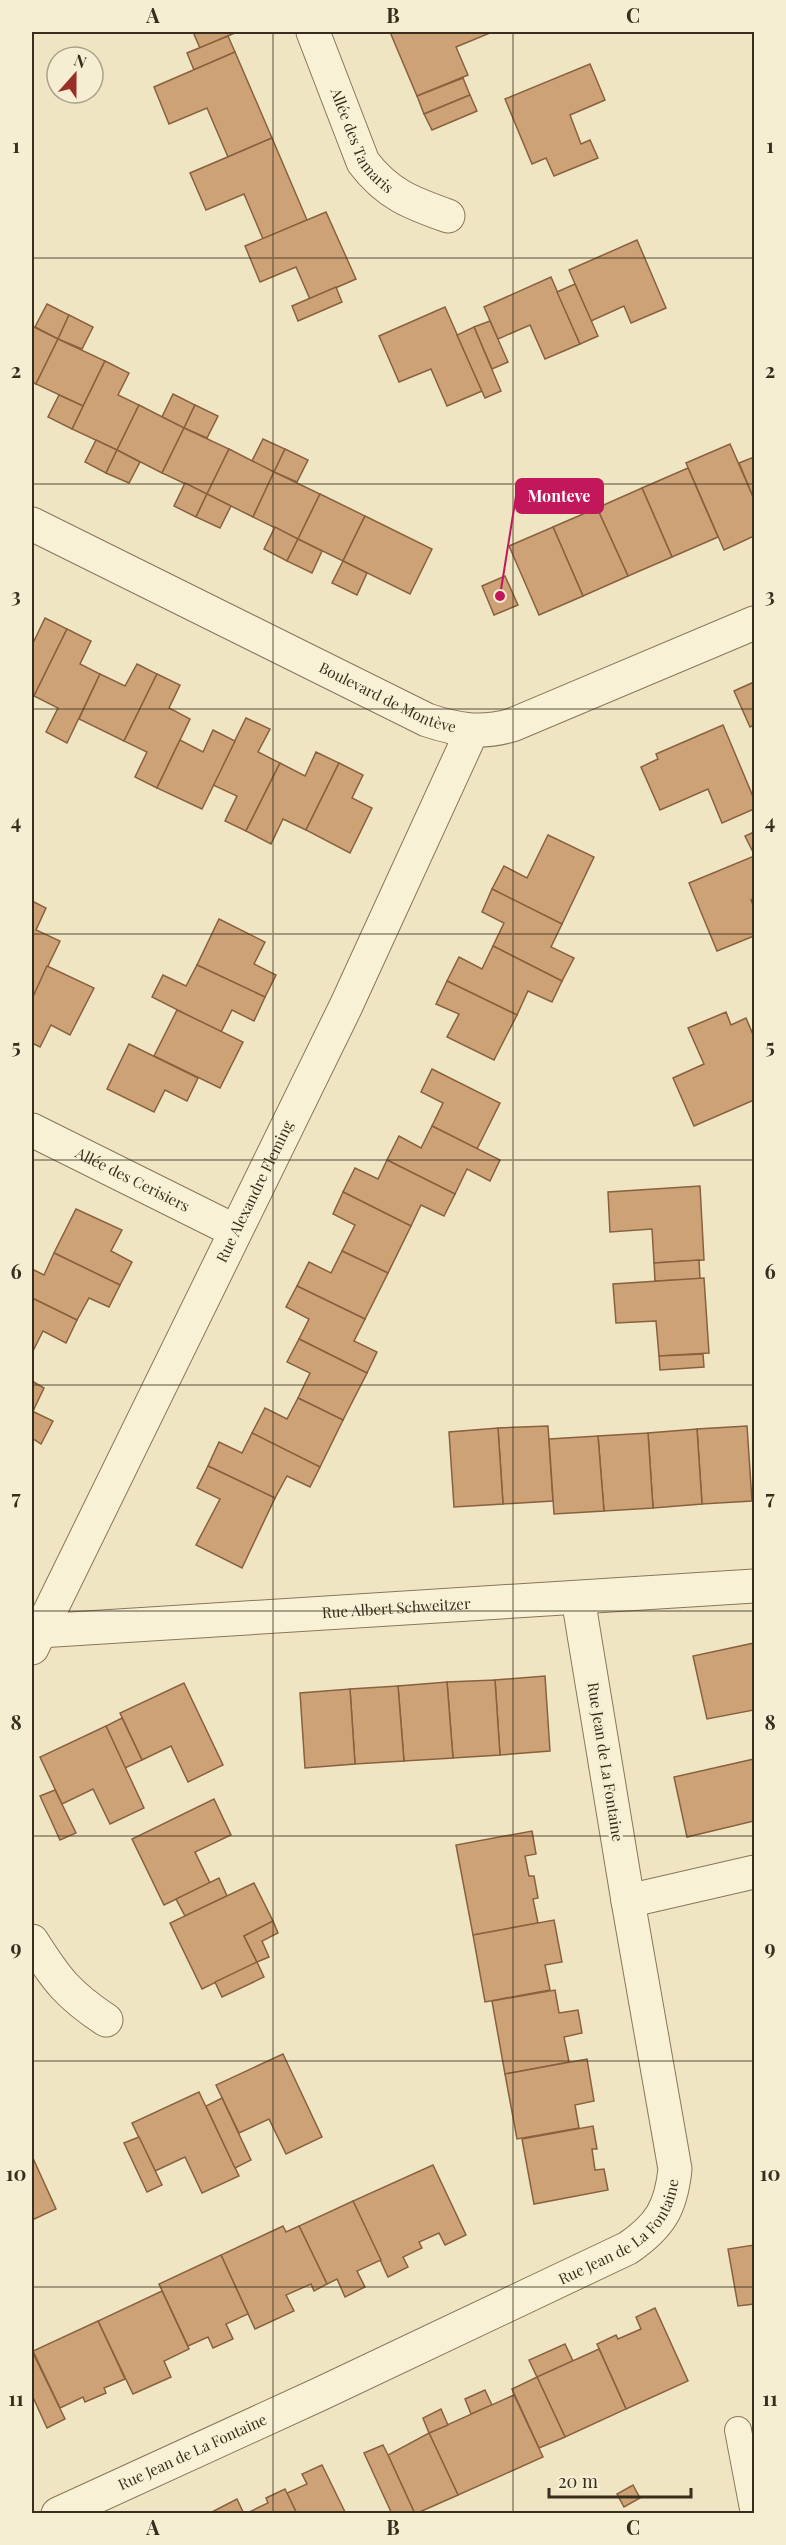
<svg xmlns="http://www.w3.org/2000/svg" width="786" height="2545" font-family="'Playfair Display',serif">
  <style>
    .building { fill: #cea277; stroke: #89613e; stroke-width: 1.5 }
    .lines { fill: none; stroke-linecap: round; stroke-linejoin: round }
    .service-casing { stroke: #897659; stroke-width: 28 }
    .minor-casing { stroke: #897659; stroke-width: 35 }
    .service { stroke: #f9f1d6; stroke-width: 26 }
    .minor { stroke: #f9f1d6; stroke-width: 33 }
    .grid { fill: none; stroke: #392d1d; stroke-width: 1.5; stroke-opacity: 0.55 }
    .labels { text-anchor: middle; stroke-width: 6; stroke-linejoin: round; paint-order: stroke }
    .street-label { font-size: 15px; fill: #392d1d; stroke: #f6eed2 }
    .leader { fill: none; stroke: #c2185b; stroke-width: 2 }
    .callout-dot { fill: #c2185b; stroke: #f6eed2; stroke-width: 2 }
    .callout { fill: #c2185b; stroke: #c2185b; stroke-width: 2 }
    .callout-label { font-size: 16px; text-anchor: middle; font-weight: bold; fill: #fff }
    .neatline { fill: none; stroke: #392d1d; stroke-width: 2 }
    .grid-label { font-size: 20px; text-anchor: middle; font-weight: bold; fill: #392d1d }
  </style>
  <rect width="100%" height="100%" fill="#efe5c2"/>
  <g class="building">
    <path d="M193,32H237L200,48Z"/>
    <path d="M390,32H489L490,33L456,47L468,75L417,96Z"/>
    <path d="M228,36L235,52L194,70L187,53Z"/>
    <path d="M235,52L272,138L228,157L207,108L169,124L154,87Z"/>
    <path d="M590,64L605,100L570,115L581,144L590,140L598,158L554,176L546,158L532,164L505,99Z"/>
    <path d="M463,78L470,95L424,114L417,96Z"/>
    <path d="M470,95L477,111L432,130L424,114Z"/>
    <path d="M272,138L307,220L263,239L244,194L206,210L190,173Z"/>
    <path d="M326,212L356,279L310,299L296,267L260,282L245,246Z"/>
    <path d="M637,240L666,308L631,323L624,306L591,321L569,270Z"/>
    <path d="M551,277L580,344L545,359L530,325L498,339L484,307Z"/>
    <path d="M575,284L598,336L580,344L557,292Z"/>
    <path d="M336,287L342,302L298,321L292,306Z"/>
    <path d="M47,304L69,315L58,339L35,327Z"/>
    <path d="M445,307L482,391L447,406L431,369L399,382L379,336Z"/>
    <path d="M69,315L93,327L82,349L58,339Z"/>
    <path d="M490,321L508,362L492,369L474,327Z"/>
    <path d="M32,326L58,339L36,384L32,381Z"/>
    <path d="M474,327L501,391L485,398L457,335Z"/>
    <path d="M58,339L105,361L83,406L36,384Z"/>
    <path d="M105,361L129,373L118,395L139,405L117,450L72,429Z"/>
    <path d="M173,394L195,405L184,428L162,417Z"/>
    <path d="M59,395L83,406L72,429L48,417Z"/>
    <path d="M139,405L184,428L162,473L117,450Z"/>
    <path d="M195,405L218,416L207,438L184,428Z"/>
    <path d="M184,428L229,449L207,494L162,473Z"/>
    <path d="M263,439L285,449L274,472L252,461Z"/>
    <path d="M96,440L117,450L106,473L85,462Z"/>
    <path d="M730,444L754,499V536L724,550L686,463Z"/>
    <path d="M229,449L274,472L253,517L207,494Z"/>
    <path d="M285,449L308,460L297,482L274,472Z"/>
    <path d="M117,450L140,462L129,483L106,473Z"/>
    <path d="M754,457V499L739,463Z"/>
    <path d="M688,468L718,537L672,557L642,488Z"/>
    <path d="M274,472L320,494L298,539L253,517Z"/>
    <path d="M185,483L207,494L196,517L174,506Z"/>
    <path d="M642,488L672,557L628,576L597,508Z"/>
    <path d="M207,494L231,506L220,528L196,517Z"/>
    <path d="M320,494L365,516L343,561L298,539Z"/>
    <path d="M597,508L628,576L583,596L553,527Z"/>
    <path d="M365,516L432,549L410,594L343,561Z"/>
    <path d="M275,527L298,539L287,561L264,549Z"/>
    <path d="M553,527L583,596L539,615L509,546Z"/>
    <path d="M298,539L322,551L312,573L287,561Z"/>
    <path d="M343,561L367,573L357,595L332,583Z"/>
    <path d="M505,576L518,605L494,615L482,586Z"/>
    <path d="M45,618L67,629L34,696L32,695V640L34,641Z"/>
    <path d="M67,629L91,641L80,664L100,674L67,743L46,732L58,708L34,696Z"/>
    <path d="M137,664L157,674L124,741L79,719L100,674L125,686Z"/>
    <path d="M157,674L180,685L169,708L190,719L157,788L135,777L147,752L124,741Z"/>
    <path d="M754,682V725L750,727L734,691Z"/>
    <path d="M246,718L270,729L258,752L280,763L246,831L225,821L237,796L213,785Z"/>
    <path d="M723,725L754,799V809L722,823L708,789L660,810L641,767L658,759L656,754Z"/>
    <path d="M213,730L235,741L202,809L157,788L180,740L203,752Z"/>
    <path d="M316,752L339,763L306,830L283,819L271,844L246,831L280,763L305,776Z"/>
    <path d="M339,763L363,775L352,798L372,808L350,853L306,830Z"/>
    <path d="M754,832V848L752,850L745,836Z"/>
    <path d="M548,835L594,857L562,924L492,889L504,866L527,878Z"/>
    <path d="M754,856V898L751,900L754,907V936L717,951L689,883Z"/>
    <path d="M492,889L562,924L551,947L574,958L562,981L493,946L504,923L482,912Z"/>
    <path d="M32,901L46,908L36,930L60,941L32,999Z"/>
    <path d="M219,919L265,942L254,964L276,975L265,997L197,965Z"/>
    <path d="M493,946L562,981L552,1002L528,991L517,1015L447,981L459,957L482,969Z"/>
    <path d="M197,965L265,997L254,1021L232,1010L221,1032L152,997L163,975L186,986Z"/>
    <path d="M47,966L94,988L70,1035L51,1025L40,1047L32,1043V999Z"/>
    <path d="M447,981L517,1015L494,1060L447,1037L459,1014L436,1004Z"/>
    <path d="M177,1010L243,1042L220,1088L154,1056Z"/>
    <path d="M726,1012L731,1025L746,1018L754,1037V1100L694,1126L673,1078L704,1064L688,1028Z"/>
    <path d="M129,1044L198,1078L187,1101L165,1090L154,1112L107,1089Z"/>
    <path d="M432,1069L500,1103L477,1149L432,1126L443,1103L421,1092Z"/>
    <path d="M432,1126L500,1160L490,1181L467,1169L455,1194L387,1160L399,1136L421,1148Z"/>
    <path d="M387,1160L455,1194L444,1216L421,1205L411,1226L343,1192L355,1168L378,1179Z"/>
    <path d="M700,1186L704,1260L654,1263L652,1229L610,1232L608,1192Z"/>
    <path d="M343,1192L411,1226L388,1273L342,1251L355,1225L333,1214Z"/>
    <path d="M76,1209L122,1230L111,1251L132,1262L120,1285L54,1253Z"/>
    <path d="M342,1251L388,1273L365,1319L297,1286L309,1262L331,1273Z"/>
    <path d="M54,1253L120,1285L109,1307L89,1298L77,1320L32,1298V1269L44,1275Z"/>
    <path d="M699,1260L700,1279L655,1281L654,1263Z"/>
    <path d="M704,1278L709,1353L659,1356L656,1321L616,1323L613,1284Z"/>
    <path d="M297,1286L365,1319L354,1341L377,1352L367,1373L299,1339L309,1319L286,1307Z"/>
    <path d="M32,1298L77,1320L66,1343L43,1331L32,1353Z"/>
    <path d="M299,1339L367,1373L343,1420L298,1398L310,1373L287,1362Z"/>
    <path d="M703,1354L704,1367L660,1370L659,1356Z"/>
    <path d="M32,1381L44,1388L33,1411H32Z"/>
    <path d="M298,1398L343,1420L320,1467L252,1433L265,1408L287,1419Z"/>
    <path d="M32,1411L53,1421L41,1444L32,1438Z"/>
    <path d="M548,1426L553,1501L503,1504L498,1428Z"/>
    <path d="M747,1426L752,1501L702,1504L697,1429Z"/>
    <path d="M498,1428L503,1504L454,1507L449,1432Z"/>
    <path d="M697,1429L702,1504L653,1508L648,1433Z"/>
    <path d="M252,1433L320,1467L310,1487L287,1476L275,1498L208,1466L219,1442L242,1453Z"/>
    <path d="M648,1433L653,1508L604,1511L598,1436Z"/>
    <path d="M598,1436L604,1511L554,1514L549,1439Z"/>
    <path d="M208,1466L275,1498L242,1568L196,1545L220,1499L197,1488Z"/>
    <path d="M754,1643V1710L707,1719L693,1656Z"/>
    <path d="M545,1676L550,1751L500,1755L495,1680Z"/>
    <path d="M495,1680L500,1755L453,1758L447,1682Z"/>
    <path d="M447,1682L453,1758L404,1761L398,1686Z"/>
    <path d="M184,1683L223,1765L188,1782L171,1746L142,1760L120,1713Z"/>
    <path d="M398,1686L404,1761L355,1764L350,1689Z"/>
    <path d="M350,1689L355,1764L305,1768L300,1693Z"/>
    <path d="M122,1718L142,1760L125,1768L106,1726Z"/>
    <path d="M106,1726L144,1808L110,1824L93,1789L62,1804L40,1757Z"/>
    <path d="M754,1759V1821L687,1837L674,1777Z"/>
    <path d="M55,1790L76,1833L60,1840L40,1796Z"/>
    <path d="M214,1799L231,1835L195,1852L210,1883L164,1905L132,1839Z"/>
    <path d="M532,1831L536,1854L525,1856L529,1876H534L538,1898L533,1899L538,1923L473,1935L456,1845Z"/>
    <path d="M219,1878L227,1896L185,1916L176,1899Z"/>
    <path d="M254,1883L273,1921L244,1936L257,1962L202,1989L170,1923Z"/>
    <path d="M554,1920L562,1962L545,1965L550,1990L485,2002L473,1935Z"/>
    <path d="M273,1921L278,1933L262,1941L269,1957L257,1962L244,1936Z"/>
    <path d="M257,1962L264,1977L222,1997L215,1982Z"/>
    <path d="M555,1990L559,2013L578,2010L582,2033L564,2037L569,2062L505,2074L492,2001Z"/>
    <path d="M283,2054L322,2137L286,2154L269,2119L239,2133L216,2085Z"/>
    <path d="M587,2059L594,2101L575,2105L579,2128L517,2139L505,2074Z"/>
    <path d="M199,2092L239,2176L202,2193L185,2157L155,2171L132,2123Z"/>
    <path d="M222,2098L251,2160L235,2168L206,2106Z"/>
    <path d="M593,2126L597,2149H592L595,2170L604,2169L608,2190L534,2204L522,2139Z"/>
    <path d="M139,2137L162,2185L147,2192L124,2143Z"/>
    <path d="M32,2156L56,2209L32,2220Z"/>
    <path d="M433,2165L466,2235L445,2245L439,2233L419,2242L422,2248L403,2257L408,2267L388,2277L353,2201Z"/>
    <path d="M353,2201L381,2260L357,2271L365,2287L345,2297L337,2279L327,2284L299,2226Z"/>
    <path d="M283,2226L286,2232L299,2226L327,2284L314,2291L311,2284L286,2295L294,2311L255,2329L221,2255Z"/>
    <path d="M754,2245V2304L738,2306L728,2249Z"/>
    <path d="M221,2255L248,2314L226,2324L233,2339L213,2348L208,2337L188,2346L159,2284Z"/>
    <path d="M162,2291L189,2349L164,2361L171,2377L133,2394L98,2321Z"/>
    <path d="M655,2308L688,2381L626,2409L597,2344L616,2335L618,2339L641,2329L636,2317Z"/>
    <path d="M98,2321L125,2379L104,2388L106,2393L85,2402L83,2397L60,2408L33,2351Z"/>
    <path d="M565,2344L573,2361L537,2377L529,2360Z"/>
    <path d="M599,2349L626,2409L565,2437L537,2377Z"/>
    <path d="M32,2351L65,2419L47,2428L32,2395Z"/>
    <path d="M537,2377L565,2437L539,2448L512,2389Z"/>
    <path d="M485,2390L492,2405L471,2414L465,2399Z"/>
    <path d="M514,2395L543,2457L458,2495L429,2433Z"/>
    <path d="M441,2409L448,2425L429,2433L423,2418Z"/>
    <path d="M429,2433L458,2495L415,2514L388,2455Z"/>
    <path d="M383,2445L388,2455L415,2514H392L364,2453Z"/>
    <path d="M322,2465L346,2514H297L287,2493L307,2484L302,2474Z"/>
    <path d="M633,2485L640,2498L624,2507L617,2494Z"/>
    <path d="M285,2489L297,2514H245L268,2503L266,2498Z"/>
    <path d="M237,2499L244,2514H208Z"/>
  </g>
  <g class="lines">
    <g class="service-casing">
      <path id="service" d="M738,2430L754,2514"/>
    </g>
    <g class="minor-casing">
      <g id="minor">
        <path id="s1" d="M313,32L363,162C387,194 411,203 448,216"/>
        <path id="s2" d="M32,524L427,720C457,730 481,734 512,725L754,623"/>
        <path id="s3" d="M32,1130L235,1231"/>
        <path id="s4" d="M39,1631L754,1586"/>
        <path id="s5" d="M32,1648L346,1006L472,731"/>
        <path d="M628,1901L754,1872"/>
        <path d="M32,1941C56,1979 68,1995 106,2020"/>
        <path id="s6" d="M58,2514L320,2394L628,2248C660,2226 671,2208 675,2169L628,1901L578,1598"/>
      </g>
    </g>
    <use href="#service" class="service"/>
    <use href="#minor" class="minor"/>
  </g>
  <path class="grid" d="M273,32V2514M513,32V2514M32,258H754M32,484H754M32,709H754M32,934H754M32,1160H754M32,1385H754M32,1611H754M32,1836H754M32,2061H754M32,2287H754"/>
  <g class="labels">
    <g class="street-label">
      <text dy="5" stroke="none"><textPath href="#s1" startOffset="120">Allée des Tamaris</textPath></text>
      <text dy="5" stroke="none"><textPath href="#s2" startOffset="396">Boulevard de Montève</textPath></text>
      <text dy="5" stroke="none"><textPath href="#s3" startOffset="112">Allée des Cerisiers</textPath></text>
      <text dy="5" stroke="none"><textPath href="#s5" startOffset="508">Rue Alexandre Fleming</textPath></text>
      <text dy="5" stroke="none"><textPath href="#s4" startOffset="358">Rue Albert Schweitzer</textPath></text>
      <text transform="translate(605 1762) rotate(81)" y="5">Rue Jean de La Fontaine</text>
      <text dy="5" stroke="none"><textPath href="#s6" startOffset="634">Rue Jean de La Fontaine</textPath></text>
      <text dy="5" stroke="none"><textPath href="#s6" startOffset="148">Rue Jean de La Fontaine</textPath></text>
    </g>
  </g>
  <path class="leader" d="M500 596L516 496"/>
  <circle class="callout-dot" cx="500" cy="596" r="6"/>
  <rect class="callout" x="516" y="479" width="87" height="34" rx="6"/>
  <g class="callout-label">
    <text x="559" y="502">Monteve</text>
  </g>
  <rect width="786" height="2545" fill="none" stroke="#f6eed2" stroke-width="66"/>
  <g transform="translate(75 75) rotate(21)"><circle r="28" fill="#f6eed2" stroke="#aaa18a" stroke-width="1.5"/>
  <path d="M0-4.5L10 22L0 15L-10 22Z" fill="#9a2f28"/>
  <text y="-9" font-size="16" font-weight="bold" text-anchor="middle" fill="#392d1d">N</text>
  </g>
  <path d="M549 2488v9h142v-9" fill="none" stroke="#392d1d" stroke-width="3"/>
  <text x="558" y="2488" font-size="18" fill="#392d1d" stroke="#f6eed2" stroke-width="4.5" paint-order="stroke">20 m</text>
  <rect x="33" y="33" width="720" height="2479" class="neatline"/>
  <g class="grid-label">
    <text x="153" y="23">A</text>
    <text x="393" y="23">B</text>
    <text x="633" y="23">C</text>
    <text x="16" y="153">1</text>
    <text x="770" y="153">1</text>
    <text x="16" y="378">2</text>
    <text x="770" y="378">2</text>
    <text x="16" y="603">3</text>
    <text x="770" y="603">3</text>
    <text x="16" y="829">4</text>
    <text x="770" y="829">4</text>
    <text x="16" y="1054">5</text>
    <text x="770" y="1054">5</text>
    <text x="16" y="1279">6</text>
    <text x="770" y="1279">6</text>
    <text x="16" y="1505">7</text>
    <text x="770" y="1505">7</text>
    <text x="16" y="1730">8</text>
    <text x="770" y="1730">8</text>
    <text x="16" y="1955">9</text>
    <text x="770" y="1955">9</text>
    <text x="16" y="2181">10</text>
    <text x="770" y="2181">10</text>
    <text x="16" y="2406">11</text>
    <text x="770" y="2406">11</text>
    <text x="153" y="2535">A</text>
    <text x="393" y="2535">B</text>
    <text x="633" y="2535">C</text>
  </g>
</svg>
